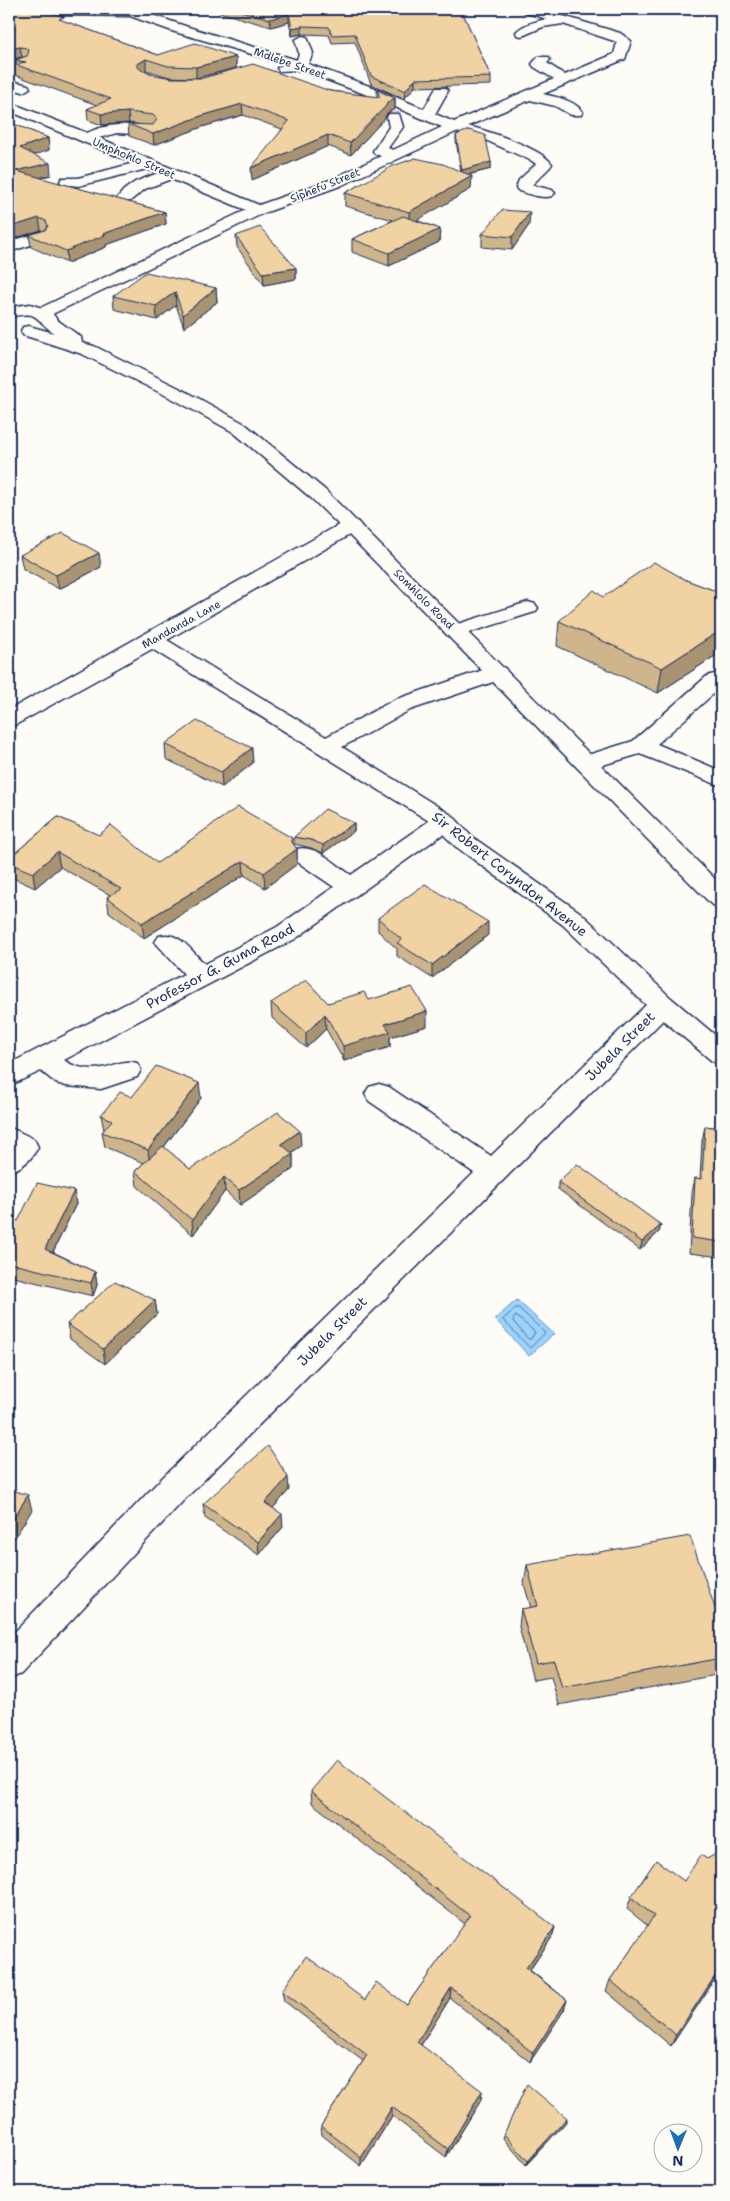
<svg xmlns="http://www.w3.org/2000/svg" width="730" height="2201" font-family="'Shantell Sans',sans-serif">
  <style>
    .water { fill: #9cd3fb; stroke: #6891bc }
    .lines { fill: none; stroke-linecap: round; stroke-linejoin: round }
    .shore { stroke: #4f719d; stroke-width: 1 }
    .minor-casing { stroke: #1b2f5e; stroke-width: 3 }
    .major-casing { stroke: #1b2f5e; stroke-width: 3 }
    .minor { fill: #fdfcf7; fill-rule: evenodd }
    .major { fill: #fdfcf7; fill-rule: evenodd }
    .wall { fill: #ceb58c; stroke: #1b2f5e; fill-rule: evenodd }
    .shaded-wall { fill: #a89372; stroke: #1b2f5e }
    .building { fill: #f0d2a3; stroke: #1b2f5e }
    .labels { text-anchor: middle; stroke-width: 4; stroke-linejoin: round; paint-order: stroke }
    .far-street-label { font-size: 11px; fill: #1b2f5e; stroke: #fdfcf7 }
    .street-label { font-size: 14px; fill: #1b2f5e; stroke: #fdfcf7 }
  </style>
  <rect width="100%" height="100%" fill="#fdfcf7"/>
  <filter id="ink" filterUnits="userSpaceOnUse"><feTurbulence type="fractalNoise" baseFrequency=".02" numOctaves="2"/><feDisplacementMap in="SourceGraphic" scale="10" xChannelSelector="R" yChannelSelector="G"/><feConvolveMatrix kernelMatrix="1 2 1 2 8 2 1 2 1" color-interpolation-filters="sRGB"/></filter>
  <g filter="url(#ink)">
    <path class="water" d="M517,1300L554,1334L529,1356L495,1319Z"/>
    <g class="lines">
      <g class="shore">
        <path d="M516,1308H519L545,1333L530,1348L503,1320Z"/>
        <path d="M516,1316L535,1332L531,1339H528L513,1321Z"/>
      </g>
      <g class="minor-casing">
        <g id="minor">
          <path d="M48,9H135L185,26L297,60L299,53L295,40L302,36L307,37L313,53L308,64L372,87L424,109L436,88H446L448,91L435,114L454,122L554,79L534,67L532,64L538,57H548L550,60L547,63L565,75L614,54L617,42L563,24L543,27L522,36L517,35L516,32C523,24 537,21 547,19L524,12L522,9H540L620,33L631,41L625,59L543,94C557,97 574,100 583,112L581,115H571L555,106L530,100L468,126C488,131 541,148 552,164L550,167L532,185L552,190L555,193L552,196C542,199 529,194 519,191L516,188L519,180L536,164L532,161L481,138L456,132L340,186L264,213L44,318L38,317L36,313L38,309L246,210L171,179L145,189L130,201H120L117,198L124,190L135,182L158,173L147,169L78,186L62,184L60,181L62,178H78L134,163L9,111V102L87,133C107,123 132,123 154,128L156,131L154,134L149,135L117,133L99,138L259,205L330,180L381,156L375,154L373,151L389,127L387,117L389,114H399L403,127L388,148L393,150L442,127L362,93L300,70L279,71L277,68L284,64L272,60L175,32L130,16L55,15L45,18L41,17L39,14Z"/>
          <path d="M9,80L28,85L30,88L23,92L9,88Z"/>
          <path d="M40,232L46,234L48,237L46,240L9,252V242Z"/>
          <path d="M351,520L358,522L361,526L358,530L167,640L326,737L394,700L489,668L497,667L505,668L508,673L505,678L410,710L342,747L453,816L471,836L581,913L671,998L721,1040V1064L712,1061L663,1020L183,1501L21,1674L9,1679V1638L159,1481L474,1173L369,1101L365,1094L369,1087L379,1084L389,1087L491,1156L646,1005L563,925L455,846L443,834L295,939L64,1060C73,1067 89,1071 102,1068C115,1066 123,1059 137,1063L141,1070L137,1077L101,1089L66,1086L56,1083L41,1071L9,1086V1064L184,974L155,942L159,936C179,930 191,951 205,964L277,927L334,887L296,861L293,855L296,849C316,844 335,864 351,875L429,821L152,649L17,724L9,726V710L344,522Z"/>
          <path d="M528,602L535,604L538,608L535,612L455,637L448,635L444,631L448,627Z"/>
          <path d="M721,672V687L657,744L721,771V786L640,754L586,770L578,768L575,763L578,758L633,741L707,676Z"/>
          <path d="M9,1127L34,1139L38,1147C32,1159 22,1168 9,1172Z"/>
        </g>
      </g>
      <g class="major-casing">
        <path id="major" d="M30,304L51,311L57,320L81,337L82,343L94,346L187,392L245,424L325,490L721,885V907L712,905L344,530L311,498L233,432L175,400L82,354L23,335L21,331L23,327L29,326L54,333C33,318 40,310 9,317V307Z"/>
      </g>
      <use href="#minor" class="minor"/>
      <use href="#major" class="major"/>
    </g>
    <g class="wall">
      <path d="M9,9L64,21L158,55L236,57V68L197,78L330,91L377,97V90L395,98V109L387,113L385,118L351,155L328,146L252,180L282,129L243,115L202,127L154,145L129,136L128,124L142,125L129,123L102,125L88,120L87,109L97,105L15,75L14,64H15V60L23,57L9,60ZM146,70L169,77L192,78H172L156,75L145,71Z"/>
      <path d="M208,9H461L491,77V85L415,87L404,99L371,84L355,42L332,43L329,35L302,34L292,36L289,22L271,27Z"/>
      <path d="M9,122L48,138L49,150L34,155L51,175L39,178L165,212L166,224L106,245V247L67,263L31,247L29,235L42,231L41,230L13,239L9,237Z"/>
      <path d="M456,135L491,162V169L468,175L471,189L416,220L440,229L439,242L389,266L352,252V239L393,220L345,206V193L461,172L456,141Z"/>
      <path d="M529,225L512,250L482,247V234Z"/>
      <path d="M236,236L296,268V279L264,285L237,247Z"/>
      <path d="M216,288L217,302L184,328L176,305L157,320L114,309L113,296Z"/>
      <path d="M20,555L101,567L59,589L23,569Z"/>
      <path d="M686,580L721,593V652L658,693L557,646L559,621Z"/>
      <path d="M165,744L253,763L222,787L166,759Z"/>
      <path d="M58,817L157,863L292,838V843L297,849V864L265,888L244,875L144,938L109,912L107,897L110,895L60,867L35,888L9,876V858Z"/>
      <path d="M354,823V831L323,853L311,848L294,844V837Z"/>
      <path d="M378,918L488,935L432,978L397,956V949L378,931Z"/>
      <path d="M369,1000L427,1026L390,1037V1047L344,1061L326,1029L306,1048L272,1018L271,1003H328Z"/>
      <path d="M132,1097L201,1098L164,1147L190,1169L301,1146L291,1153L293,1154V1169L240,1205L225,1191L193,1235L137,1186L135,1171L144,1163L105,1147L102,1132L104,1130L101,1115Z"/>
      <path d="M705,1126L721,1128V1257L689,1253L692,1193L695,1178L700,1179L702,1141Z"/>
      <path d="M558,1182L661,1225L659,1232L640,1250L558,1189Z"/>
      <path d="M74,1191L76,1204L53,1252L95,1272L97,1285L93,1296L9,1276V1219L18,1221Z"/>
      <path d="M155,1300L157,1314L105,1364L70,1339L67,1324Z"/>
      <path d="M289,1490L273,1508L283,1527L259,1555L205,1518L203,1504Z"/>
      <path d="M527,1565L721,1625V1674L559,1705L551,1677L533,1680L519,1627L521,1609L531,1608L524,1584Z"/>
      <path d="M311,1791L555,1927L552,1937L530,1970L567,2000L564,2010L530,2062L450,1998L421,2045L481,2100L446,2157L392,2116L361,2166L322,2135L321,2126L363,2061L284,2001L282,1991L407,2005L465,1924L312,1803Z"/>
      <path d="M631,1897L721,1970L671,2046L606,1991L610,1980L648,1926L627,1909Z"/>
      <path d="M566,2122L526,2165L503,2138L504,2134Z"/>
    </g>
    <g class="shaded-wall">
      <path d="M289,14V22L271,27L270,19Z"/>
      <path d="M302,26V34L292,36V28Z"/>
      <path d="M20,47L22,57L9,60V49Z"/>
      <path d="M236,57V68L196,78V67Z"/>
      <path d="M146,59V70L137,76L136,65Z"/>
      <path d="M415,79V87L404,99L405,91Z"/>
      <path d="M395,98V109L387,113L385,118L351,155L350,143L388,102Z"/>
      <path d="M242,104L243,115L202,127L154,145L153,134L201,116Z"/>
      <path d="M128,112L129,123L102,125L101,114Z"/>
      <path d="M328,135V146L252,180L251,168Z"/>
      <path d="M48,138L49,150L21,160L20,148Z"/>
      <path d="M491,162V169L462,176V170Z"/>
      <path d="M50,163L51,175L17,183L16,171Z"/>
      <path d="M472,176L471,189L409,225V212Z"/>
      <path d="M165,212L166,224L106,245V247L67,263L66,251L103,234Z"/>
      <path d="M530,212L529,225L512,250V237Z"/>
      <path d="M39,218L41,230L13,239L11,227Z"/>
      <path d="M440,229L439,242L389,266V253Z"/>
      <path d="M296,268V279L264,285L263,273Z"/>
      <path d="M216,288L217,302L184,328L183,315Z"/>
      <path d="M175,292L176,305L157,320L156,306Z"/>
      <path d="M9,378H11L13,390L9,391Z"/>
      <path d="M99,553L101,567L59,589L56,575Z"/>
      <path d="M721,630V652L658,693L662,668Z"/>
      <path d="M252,748L253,763L222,787L221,772Z"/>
      <path d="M354,823V831L323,853V845Z"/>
      <path d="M292,838V853L297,849V864L265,888L264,873L291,841Z"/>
      <path d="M57,852L60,867L35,888L33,873Z"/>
      <path d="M243,861L244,875L144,938L142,923Z"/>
      <path d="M488,922V935L432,978V965Z"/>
      <path d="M427,1011V1026L390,1037V1047L344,1061L343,1046L385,1024Z"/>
      <path d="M325,1014L326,1029L306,1048V1033Z"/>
      <path d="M199,1083L201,1098L150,1165L148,1150Z"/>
      <path d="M300,1131L301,1146L281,1159V1144Z"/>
      <path d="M293,1154V1169L240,1205L239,1190Z"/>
      <path d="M224,1177L225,1191L193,1235L192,1220Z"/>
      <path d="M74,1191L76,1204L48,1262L45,1249Z"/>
      <path d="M661,1225L659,1232L640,1250L642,1242Z"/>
      <path d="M95,1272L97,1285L93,1296L91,1283Z"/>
      <path d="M155,1300L157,1314L105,1364L103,1349Z"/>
      <path d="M288,1477L289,1490L266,1516L265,1503Z"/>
      <path d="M28,1495L32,1510L9,1547V1525Z"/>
      <path d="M282,1514L283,1527L259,1555L258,1542Z"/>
      <path d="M555,1927L552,1937L524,1978L526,1968Z"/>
      <path d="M721,1967V1970L671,2046L676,2035Z"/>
      <path d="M451,1988L450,1998L417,2052V2042Z"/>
      <path d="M567,2000L564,2010L530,2062L533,2053Z"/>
      <path d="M482,2091L481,2100L446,2157L448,2149Z"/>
      <path d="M392,2107V2116L361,2166V2158Z"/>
      <path d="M567,2118L566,2122L526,2165L528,2161Z"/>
    </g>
    <g class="building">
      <path d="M9,9H39L64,17L59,19L158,55L195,43L236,57L196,67L168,66L146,59L136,65L141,70L156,75L172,78H203L253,64L330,91L380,97L377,90L395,98L388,102L385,107L350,143L328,135L251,168L289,121L242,104L201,116L153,134L128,124L153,125L157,119L153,115L128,112L101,114L87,109L111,99L14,64L26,62L15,60L27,56L29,51L26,48L20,47L9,49Z"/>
      <path d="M234,9H461L491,77L415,79L405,91L371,76L355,34L332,35L329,27L302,26L292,28L289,14L270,19Z"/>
      <path d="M9,122L48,138L20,148L50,163L16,171L165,212L103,234L105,235L66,251L29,235L45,230L48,226L46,221L39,218L11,227L9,226Z"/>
      <path d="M469,130L485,135L491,162L462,170L456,135Z"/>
      <path d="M415,158L443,164L472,176L409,212L345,193L393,166Z"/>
      <path d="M502,210L530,212L512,237L482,234Z"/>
      <path d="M403,216L440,229L389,253L352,239Z"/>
      <path d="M260,227L296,268L263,273L236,236Z"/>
      <path d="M146,272L216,288L183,315L175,292L156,306L113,296Z"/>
      <path d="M63,533L99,553L56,575L20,555Z"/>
      <path d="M654,562L686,580L721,593V630L662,668L559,621L594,590L603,597Z"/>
      <path d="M197,721L252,748L221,772L165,744Z"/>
      <path d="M238,807L292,838L291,841L297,849L264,873L243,861L142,923L107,897L121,889L57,852L33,873L9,863V858L58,817L99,835L111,825L157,863Z"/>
      <path d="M325,809L354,823L323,845L311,840L294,837Z"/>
      <path d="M425,884L488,922L432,965L397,943L402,940L378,918Z"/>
      <path d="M306,980L328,1003L364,992L369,1000L412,987L427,1011L385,1024L390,1032L343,1046L325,1014L306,1033L271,1003Z"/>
      <path d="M156,1066L199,1083L148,1150L102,1132L112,1120L101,1115L120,1092L132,1097Z"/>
      <path d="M278,1112L300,1131L281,1144L293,1154L239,1190L224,1177L192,1220L135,1171L163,1146L190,1169Z"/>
      <path d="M705,1126L721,1128V1242L692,1238L695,1178L702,1179Z"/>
      <path d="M577,1164L661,1225L642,1242L558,1182Z"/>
      <path d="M37,1183L74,1191L45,1249L95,1272L91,1283L9,1263V1219L18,1221Z"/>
      <path d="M115,1281L155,1300L103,1349L67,1324Z"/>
      <path d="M268,1446L288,1477L265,1503L282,1514L258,1542L203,1504Z"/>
      <path d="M9,1489L28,1495L9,1525Z"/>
      <path d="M690,1536L721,1625V1658L562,1688L554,1660L536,1663L521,1609L538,1606L527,1565Z"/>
      <path d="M337,1760L555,1927L526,1968L567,2000L533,2053L451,1988L417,2042L482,2091L448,2149L392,2107L361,2158L321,2126L367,2055L282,1991L306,1956L365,2000L376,1982L407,2005L470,1916L311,1791Z"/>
      <path d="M721,1851V1967L676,2035L610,1980L654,1916L631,1897L656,1860L684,1881L701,1855L707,1859Z"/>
      <path d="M527,2084L567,2118L528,2161L504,2134Z"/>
    </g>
  </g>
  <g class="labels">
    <g class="far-street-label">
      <text transform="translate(290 63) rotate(19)" y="4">Mdlebe Street</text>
      <text transform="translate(134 158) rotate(23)" y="4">Umphohlo Street</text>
      <text transform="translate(325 185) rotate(-22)" y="4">Siphefu Street</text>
      <text transform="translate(424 599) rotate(45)" y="4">Somhlolo Road</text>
      <text transform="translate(181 624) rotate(-29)" y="4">Mandanda Lane</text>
    </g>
    <g class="street-label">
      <text transform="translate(510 874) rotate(38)" y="5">Sir Robert Coryndon Avenue</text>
      <text transform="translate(220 966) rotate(-28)" y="5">Professor G. Guma Road</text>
      <text transform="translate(620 1046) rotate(-45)" y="5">Jubela Street</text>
      <text transform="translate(332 1331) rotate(-45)" y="5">Jubela Street</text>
    </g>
  </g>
  <rect width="730" height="2201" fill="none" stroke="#fdfcf7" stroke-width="30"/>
  <rect x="15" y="15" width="700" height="2171" fill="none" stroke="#1b2f5e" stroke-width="2" filter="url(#ink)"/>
  <g transform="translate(678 2148) rotate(181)"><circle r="24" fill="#fdfcf7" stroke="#a3aaba"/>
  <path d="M0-4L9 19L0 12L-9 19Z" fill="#1f6fb2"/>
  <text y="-8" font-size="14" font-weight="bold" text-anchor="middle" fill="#1b2f5e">N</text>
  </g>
</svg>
